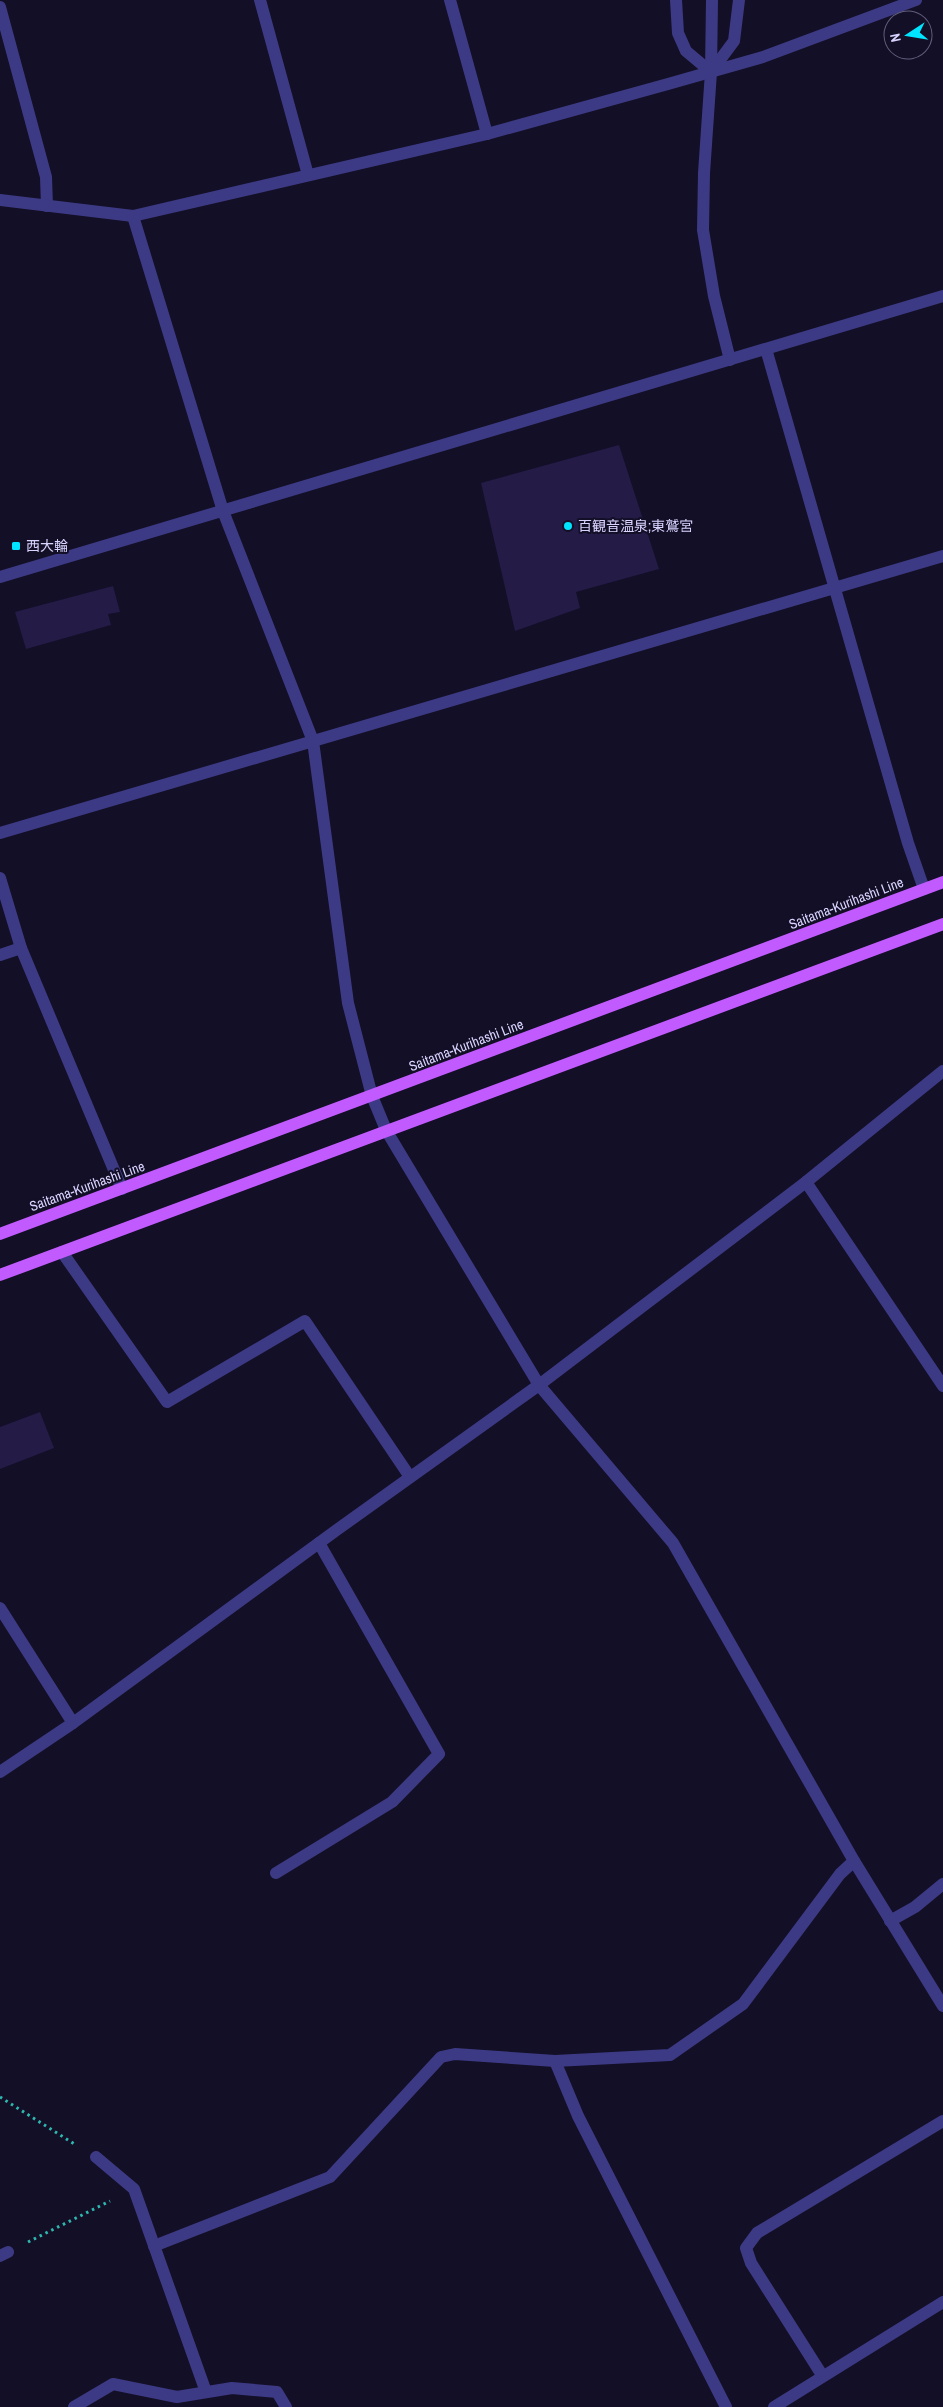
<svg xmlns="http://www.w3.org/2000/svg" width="943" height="2407" font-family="'Archivo Narrow','Noto Sans JP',sans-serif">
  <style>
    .building { fill: #241b47 }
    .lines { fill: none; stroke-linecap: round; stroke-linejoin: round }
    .path { stroke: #2fb8b0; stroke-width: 3; stroke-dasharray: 2.5 4; stroke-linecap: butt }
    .minor { stroke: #3d3a85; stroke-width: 12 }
    .major { stroke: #c25bff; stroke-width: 12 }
    .poi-dot { fill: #00e5ff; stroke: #130f26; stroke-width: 2 }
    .labels { text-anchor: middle; stroke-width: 4; stroke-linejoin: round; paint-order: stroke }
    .poi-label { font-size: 14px; fill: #d9d4ff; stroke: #130f26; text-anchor: start }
    .street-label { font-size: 14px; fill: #d9d4ff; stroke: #130f26 }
  </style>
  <rect width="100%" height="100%" fill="#130f26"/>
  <g class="building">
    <path d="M619,445L659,569L576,592L580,608L515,631L481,483Z"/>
    <path d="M113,586L120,612L108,614L111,625L26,649L15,612Z"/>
    <path d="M40,1412L54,1448L0,1469V1427Z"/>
  </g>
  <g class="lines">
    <g class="path">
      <path d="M0,2097L76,2145"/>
      <path d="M28,2242L110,2201"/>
    </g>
    <g class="minor">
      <path d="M260,0L308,175"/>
      <path d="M450,0L487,134"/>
      <path d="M676,0L678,33L686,51L711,72"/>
      <path d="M712,0L711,72L704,173L703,230L714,296L730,360"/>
      <path d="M0,7L46,177L47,206"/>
      <path d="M711,72L734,41L739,0"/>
      <path d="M0,200L133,216L487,134L668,84L763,57L916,0"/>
      <path d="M133,216L223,511L313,741L348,1003L372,1096L386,1130L539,1385L673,1543L854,1861L943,2006"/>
      <path d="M766,349L908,843L924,889"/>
      <path d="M0,577L943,296"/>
      <path d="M0,833L943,556"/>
      <path d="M0,878L21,948L0,955"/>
      <path d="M21,948L122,1189"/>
      <path d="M806,1182L943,1386"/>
      <path d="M62,1252L167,1402L305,1321L410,1477"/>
      <path d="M0,1608L73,1723"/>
      <path d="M0,1772L73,1723L338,1529L539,1385L806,1182L943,1071"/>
      <path d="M276,1873L392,1802L439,1754L319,1543"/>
      <path d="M890,1921L915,1907L943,1884"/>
      <path d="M555,2061L578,2116L726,2407"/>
      <path d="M96,2157L134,2189L206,2392"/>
      <path d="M154,2246L330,2177L441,2057L455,2054L555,2061L670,2055L743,2004L840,1874L854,1861"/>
      <path d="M0,2256L8,2252"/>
      <path d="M822,2375L751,2263L746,2248L757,2233L943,2121"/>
      <path d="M74,2407L113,2384L177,2397L232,2388L277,2392L286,2407"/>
      <path d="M774,2407L943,2302"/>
    </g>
    <g class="major">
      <path d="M0,1234L943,882"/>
      <path d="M0,1275L943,924"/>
    </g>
  </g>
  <g class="poi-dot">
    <circle cx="568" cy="526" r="5"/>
    <rect x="11" y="541" width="10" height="10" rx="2.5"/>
  </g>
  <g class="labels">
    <g class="poi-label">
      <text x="578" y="531">百観音温泉;東鷲宮</text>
      <text x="26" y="551">西大輪</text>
    </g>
    <g class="street-label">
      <text transform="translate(846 903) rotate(-21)" y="5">Saitama-Kurihashi Line</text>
      <text transform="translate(466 1045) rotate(-21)" y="5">Saitama-Kurihashi Line</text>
      <text transform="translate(87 1186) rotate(-20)" y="5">Saitama-Kurihashi Line</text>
    </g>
  </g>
  <g transform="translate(908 35) rotate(258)"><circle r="24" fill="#130f26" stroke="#625e7d"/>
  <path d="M0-4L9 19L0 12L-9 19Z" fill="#00e5ff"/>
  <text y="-8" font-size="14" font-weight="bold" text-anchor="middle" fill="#d9d4ff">N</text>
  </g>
</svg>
